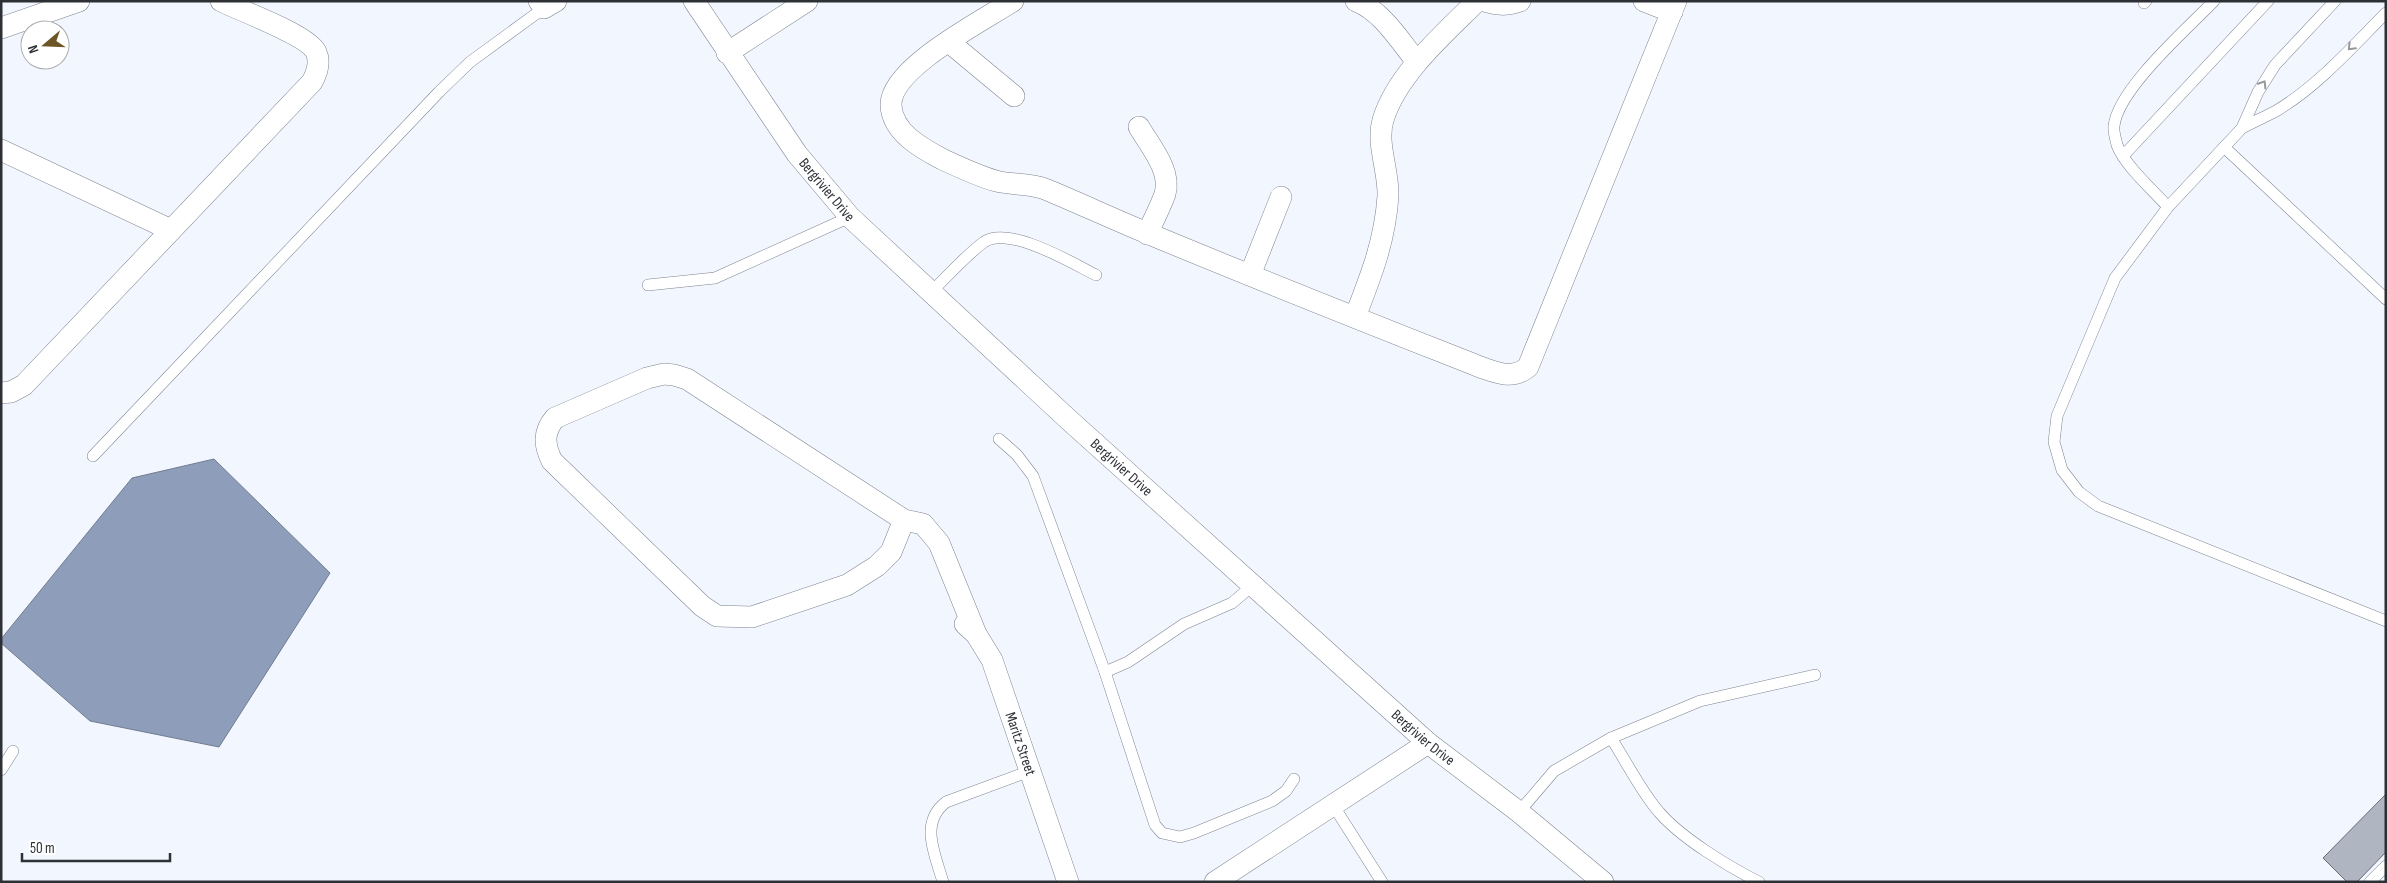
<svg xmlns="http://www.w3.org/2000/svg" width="2387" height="883" font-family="'Sofia Sans Condensed',sans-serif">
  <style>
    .water { fill: #8e9db9; stroke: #717c91 }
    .building { fill: #afb6c2; stroke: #676e79 }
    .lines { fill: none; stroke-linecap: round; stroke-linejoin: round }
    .service-casing { stroke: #7d8490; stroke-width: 12 }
    .minor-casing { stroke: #7d8490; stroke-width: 22 }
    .service { stroke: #fff; stroke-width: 11 }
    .minor { stroke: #fff; stroke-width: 21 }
    .oneway { stroke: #96989a }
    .labels { text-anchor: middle; stroke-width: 4; stroke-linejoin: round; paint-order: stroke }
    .street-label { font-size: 15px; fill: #2d3035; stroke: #fff }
  </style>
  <rect width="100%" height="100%" fill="#f2f6fe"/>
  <path class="water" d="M214,459L330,573L219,747L90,721L1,643V639L132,478Z"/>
  <path class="building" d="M2386,794V852L2357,882H2347L2323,858Z"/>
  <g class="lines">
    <g class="service-casing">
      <g id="service">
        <path d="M2335,1L2275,65L2258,92L2242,128L2168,207L2115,278L2057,416L2054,442L2062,470L2079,492L2098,506L2386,621"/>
        <path d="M2144,3L2146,1"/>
        <path d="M2242,128C2253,122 2265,117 2276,111C2318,86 2352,47 2386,13"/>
        <path d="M2224,147L2386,299"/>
        <path d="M2123,156L2268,1"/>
        <path d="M2168,207C2153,190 2125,166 2117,145C2116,140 2113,131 2114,126C2118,89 2187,29 2214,1"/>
        <path d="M648,285L715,278L850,217"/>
        <path d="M930,293C947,277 966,255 984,242C1009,225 1072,263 1096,275"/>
        <path d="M999,439L1017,455L1033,476L1105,672L1155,825L1162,833L1180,837L1194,833L1272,801L1286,791L1294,779"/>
        <path d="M93,456L439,92L470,62L544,8"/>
        <path d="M1105,672L1128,662L1184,624L1232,603L1252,586"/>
        <path d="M1611,738C1626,761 1642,793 1659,812C1681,838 1729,867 1759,882"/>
        <path d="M1,770L13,751"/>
        <path d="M1333,805L1382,882"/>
        <path d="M1519,812L1554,771L1611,738L1700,701L1815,675"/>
        <path d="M943,882C935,854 919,823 946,802L1030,771"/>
        <path d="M2370,882L2386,866"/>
      </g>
    </g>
    <g class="minor-casing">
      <g id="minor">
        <path d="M539,1L544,8L556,1"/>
        <path id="s1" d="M694,1L797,154L850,217L1069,420L1428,743L1519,812L1603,882"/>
        <path d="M1013,1C984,20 890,68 891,105C892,132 921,148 942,159C959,167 978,176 996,181C1011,185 1029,183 1045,189C1079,203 1113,219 1147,233C1257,279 1369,323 1480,367C1498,373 1512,380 1528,367L1676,1"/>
        <path d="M1356,1C1382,11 1400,41 1417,62"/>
        <path d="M1484,1C1497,5 1507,6 1520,1"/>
        <path d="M1644,1L1672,12"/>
        <path d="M1,28L79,1"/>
        <path d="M949,42L1014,96"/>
        <path d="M727,53L807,1"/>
        <path d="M1139,127C1150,146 1172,171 1165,194C1160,208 1153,221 1147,234"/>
        <path d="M1,150L171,230"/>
        <path d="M1250,275L1281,197"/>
        <path d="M1355,317C1371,276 1385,241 1388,196C1389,171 1376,144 1383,120C1397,74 1444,34 1477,1"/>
        <path d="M1,393L11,392L24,385L312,82C317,73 321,63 316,52C308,35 241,11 221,1"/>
        <path d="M904,520L891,552L877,566L847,585L752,617L717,616L702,606L552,461C544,445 543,432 555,418L647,378L664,374L674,375L687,379L904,520L923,524L939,543L976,634"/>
        <path id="s2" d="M965,624L976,634L992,660L1068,882"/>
        <path d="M1215,882L1428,743"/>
      </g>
    </g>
    <use href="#service" class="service"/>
    <use href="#minor" class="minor"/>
  </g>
  <defs><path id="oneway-chevron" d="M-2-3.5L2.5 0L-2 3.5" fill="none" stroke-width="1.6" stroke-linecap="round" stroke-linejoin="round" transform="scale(1.25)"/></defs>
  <g class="oneway">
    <use href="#oneway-chevron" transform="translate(2351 47) rotate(135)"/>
    <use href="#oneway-chevron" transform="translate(2263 84) rotate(-58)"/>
  </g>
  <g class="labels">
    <g class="street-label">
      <text dy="5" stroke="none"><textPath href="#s1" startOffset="231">Bergrivier Drive</textPath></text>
      <text dy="5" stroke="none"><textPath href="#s1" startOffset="636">Bergrivier Drive</textPath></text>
      <text dy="5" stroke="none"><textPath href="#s1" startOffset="1041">Bergrivier Drive</textPath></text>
      <text dy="5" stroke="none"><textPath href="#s2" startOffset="134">Maritz Street</textPath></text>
    </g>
  </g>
  <rect width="2387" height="883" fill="none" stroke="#2d3035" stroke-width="5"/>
  <g transform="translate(45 45) rotate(251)"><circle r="24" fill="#ffffff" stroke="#abacae"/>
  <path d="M0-4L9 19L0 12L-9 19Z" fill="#6d5626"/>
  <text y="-8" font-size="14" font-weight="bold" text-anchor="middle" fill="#2d3035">N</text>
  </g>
  <path d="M22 853v8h148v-8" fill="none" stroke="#2d3035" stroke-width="2.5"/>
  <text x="30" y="853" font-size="15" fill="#2d3035" stroke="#ffffff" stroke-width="4" paint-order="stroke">50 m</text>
</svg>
